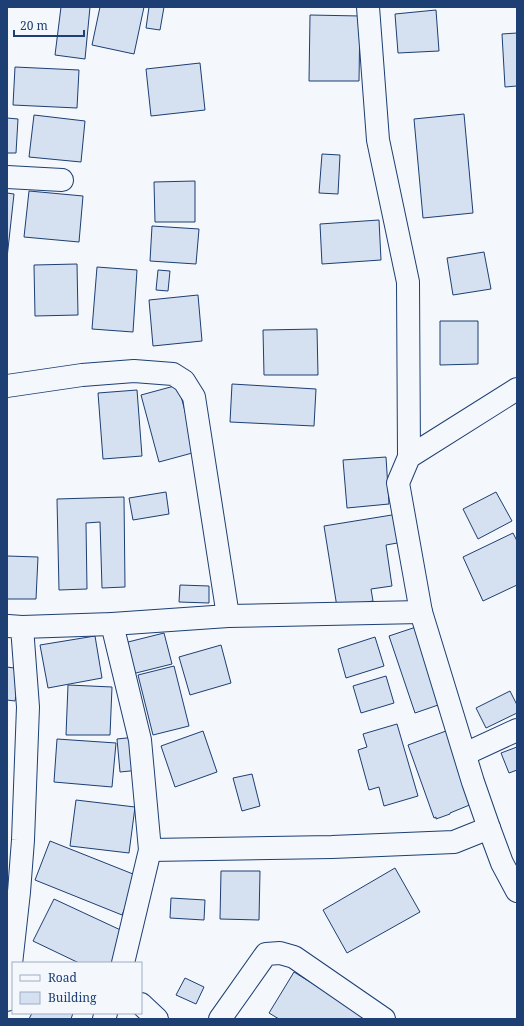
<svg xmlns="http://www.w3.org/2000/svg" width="524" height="1026" font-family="'Noto Serif',serif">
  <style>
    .building { fill: #d5e0f0; stroke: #1d3f73 }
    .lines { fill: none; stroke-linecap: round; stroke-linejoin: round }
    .minor-casing { stroke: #1d3f73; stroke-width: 24 }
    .minor { stroke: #f4f7fb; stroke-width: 22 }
  </style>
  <rect width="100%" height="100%" fill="#f4f7fb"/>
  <g class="building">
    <path d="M61,7H90L85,59L55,55Z"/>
    <path d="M100,7H144L134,54L92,45Z"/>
    <path d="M149,7H164L160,30L146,28Z"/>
    <path d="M436,10L439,51L398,53L395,14Z"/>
    <path d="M310,15L360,16L359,81H309Z"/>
    <path d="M517,33V86L505,87L502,34Z"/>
    <path d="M200,63L205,110L151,116L146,69Z"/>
    <path d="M15,67L79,70L77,108L13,105Z"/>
    <path d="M464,114L473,213L423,218L414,119Z"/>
    <path d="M34,115L85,121L81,162L29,157Z"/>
    <path d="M7,118L18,119L16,153H7Z"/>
    <path d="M322,154L340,155L338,194L319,193Z"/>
    <path d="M195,181V222H155L154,182Z"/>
    <path d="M29,191L83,196L79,242L24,237Z"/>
    <path d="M7,193L14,194L7,258Z"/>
    <path d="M379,220L381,260L322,264L320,224Z"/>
    <path d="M152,226L199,229L196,264L150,261Z"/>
    <path d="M484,252L491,289L453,295L447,258Z"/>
    <path d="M77,264L78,315L35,316L34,265Z"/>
    <path d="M97,267L137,270L133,332L92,329Z"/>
    <path d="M158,270L170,271L168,291L156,290Z"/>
    <path d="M198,295L202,341L153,346L149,300Z"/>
    <path d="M440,321H478V364L440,365Z"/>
    <path d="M317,329L318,375H264L263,330Z"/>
    <path d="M232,384L316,389L314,426L230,422Z"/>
    <path d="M178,385L196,452L159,462L141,395Z"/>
    <path d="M137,390L142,456L103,459L98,393Z"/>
    <path d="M386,457L389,504L347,508L343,460Z"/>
    <path d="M166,492L169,514L133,520L129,498Z"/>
    <path d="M496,492L512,521L478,539L463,509Z"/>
    <path d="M124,497L125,587L102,588L100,522L86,523L87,589L59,590L57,499Z"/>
    <path d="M398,514L403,542L386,545L392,586L371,589L373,601L337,607L324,526Z"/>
    <path d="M513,533L517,541V585L483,601L463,557Z"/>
    <path d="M7,556L38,557L36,599H7Z"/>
    <path d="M180,585L209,586V603L179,602Z"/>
    <path d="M419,626L444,703L415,713L389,636Z"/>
    <path d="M164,633L172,664L132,674L124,643Z"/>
    <path d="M95,636L102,678L48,688L40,645Z"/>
    <path d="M375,637L384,666L346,678L338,649Z"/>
    <path d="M221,645L231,683L190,695L179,657Z"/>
    <path d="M174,666L189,726L153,735L138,675Z"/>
    <path d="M7,667L21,669L15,701L7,700Z"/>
    <path d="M386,676L394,703L361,713L353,686Z"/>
    <path d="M68,685L112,687L110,735H66Z"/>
    <path d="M510,691L517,705V713L486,728L476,708Z"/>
    <path d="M397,724L418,796L384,806L379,787L369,790L358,750L367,747L363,734Z"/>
    <path d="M203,731L217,772L175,787L161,746Z"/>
    <path d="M446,731L472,804L450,813V814L436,819V817L434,818L408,745Z"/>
    <path d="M136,737L140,770L120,772L117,739Z"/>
    <path d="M57,739L116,743L112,787L54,782Z"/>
    <path d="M517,747V770L509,773L501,753Z"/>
    <path d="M252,774L260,806L242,811L233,778Z"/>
    <path d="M76,800L135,807L129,853L70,846Z"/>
    <path d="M50,841L138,876L122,915L35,880Z"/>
    <path d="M395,868L420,912L347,953L323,910Z"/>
    <path d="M221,871H260L259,920L220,919Z"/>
    <path d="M171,898L205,900L204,920L170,918Z"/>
    <path d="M54,899L127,933L113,963H79L33,941Z"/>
    <path d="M294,972L363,1015L361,1019H279L269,1013Z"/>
    <path d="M185,978L204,987L196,1004L176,995Z"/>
    <path d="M32,1013H73L71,1019H29Z"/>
  </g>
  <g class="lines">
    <g class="minor-casing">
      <g id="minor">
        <path d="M368,7L378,140L408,282L409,457"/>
        <path d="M7,177L62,180"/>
        <path d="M7,386L82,375L134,371L173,374L184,381L194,397L228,616"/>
        <path d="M112,624L140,740L150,850L123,963"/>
        <path d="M22,627L112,624L228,616L421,612"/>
        <path d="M465,754L517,730"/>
        <path d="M489,828L502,863L517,891"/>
        <path d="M150,850L332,847L454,842L489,828L473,782L421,612L398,483L409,457L517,389"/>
        <path d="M7,1000L19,892L23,840L28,707L22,627L8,626"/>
        <path d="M141,1004L157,1019"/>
        <path d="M104,1019L106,1013"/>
        <path d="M220,1019L266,954L280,953L294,957L384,1019"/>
      </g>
    </g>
    <use href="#minor" class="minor"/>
  </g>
  <rect width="524" height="1026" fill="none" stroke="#1d3f73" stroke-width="16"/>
  <rect x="12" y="962" width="130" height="52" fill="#f4f7fb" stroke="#9eadc5"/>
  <rect x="20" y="975" width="20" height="6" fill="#f4f7fb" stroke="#9eadc5"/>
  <text x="48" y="982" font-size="12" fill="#1d3f73">Road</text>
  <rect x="20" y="992" width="20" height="12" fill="#d5e0f0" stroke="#9eadc5"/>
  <text x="48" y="1002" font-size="12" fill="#1d3f73">Building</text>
  <path d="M14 30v6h70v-6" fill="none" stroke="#1d3f73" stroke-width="2"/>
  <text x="20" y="30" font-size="12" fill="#1d3f73" stroke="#f4f7fb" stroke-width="3" paint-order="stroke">20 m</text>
</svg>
